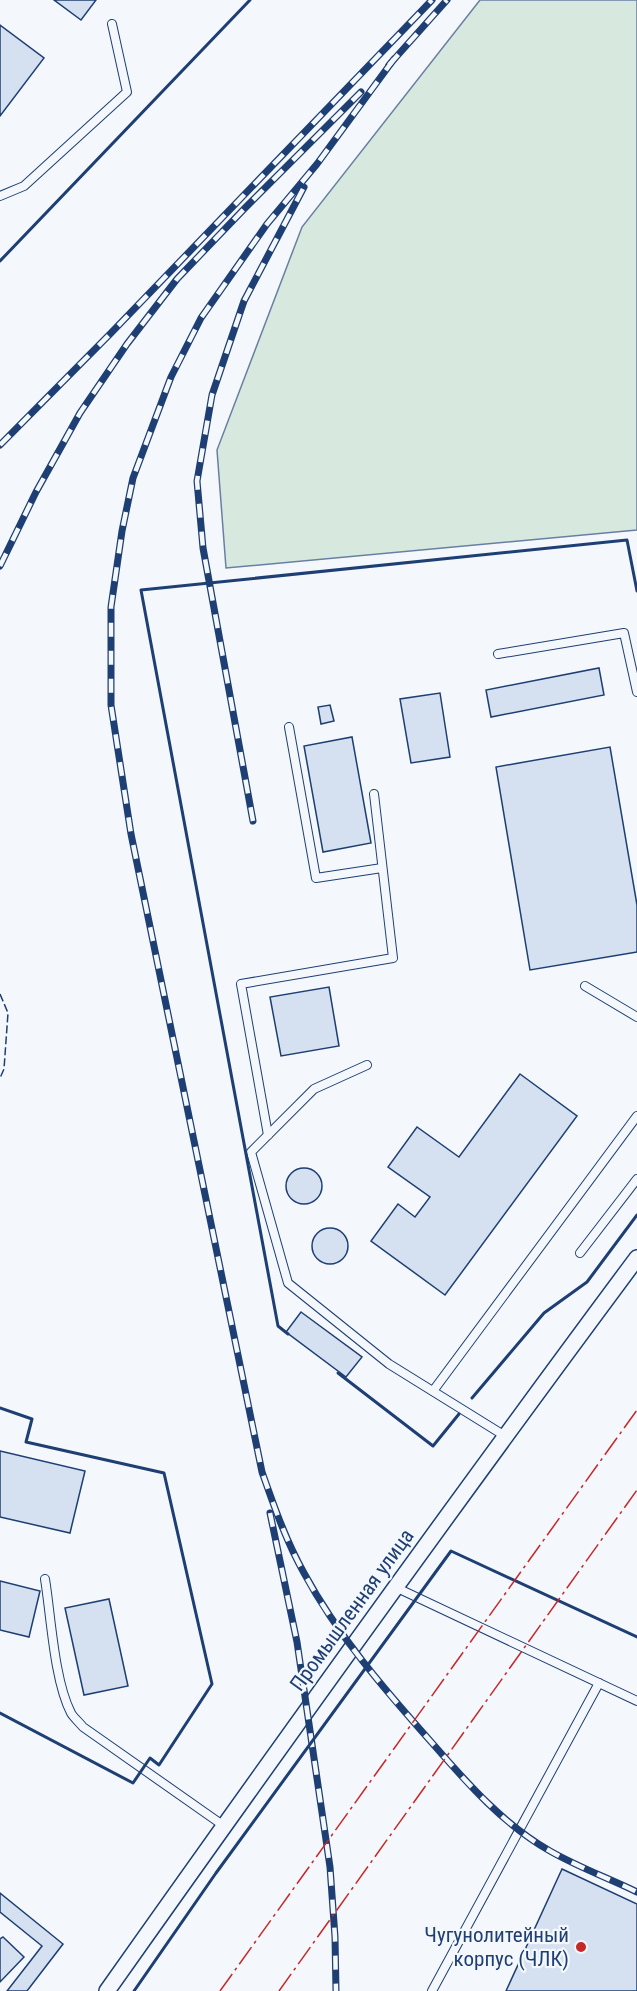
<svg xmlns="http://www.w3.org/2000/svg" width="637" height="1991" font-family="'Roboto Condensed',sans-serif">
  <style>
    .green { fill: #d7e8df; stroke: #687fa3; stroke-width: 1.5 }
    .building { fill: #d5e0f0; stroke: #1d3f73; stroke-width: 1.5 }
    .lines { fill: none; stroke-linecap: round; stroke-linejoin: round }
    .service-casing { stroke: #1d3f73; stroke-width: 10 }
    .minor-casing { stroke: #1d3f73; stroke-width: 18 }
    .service { stroke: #f4f7fb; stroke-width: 8 }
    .minor { stroke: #f4f7fb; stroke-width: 15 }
    .rail-casing { stroke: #1d3f73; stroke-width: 7 }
    .rail { stroke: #f4f7fb; stroke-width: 4.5; stroke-dasharray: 14; stroke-linecap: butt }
    .fence { stroke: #1d3f73; stroke-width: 1.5; stroke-dasharray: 8 3; stroke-linecap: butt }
    .wall { stroke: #1d3f73; stroke-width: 3 }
    .power { stroke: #c62828; stroke-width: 1.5; stroke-dasharray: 21 4.5 3 4.5; stroke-linecap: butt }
    .poi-dot { fill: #c62828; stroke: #f4f7fb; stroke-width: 2 }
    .labels { text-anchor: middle; stroke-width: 4.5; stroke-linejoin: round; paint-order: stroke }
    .street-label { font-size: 21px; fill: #1d3f73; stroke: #f4f7fb }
    .poi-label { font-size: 21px; fill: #1d3f73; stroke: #f4f7fb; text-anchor: end }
  </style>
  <rect width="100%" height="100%" fill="#f4f7fb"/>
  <path class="green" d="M480,0H637V530L226,568L217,450L302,227Z"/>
  <g class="building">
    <path d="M54,0H96L81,20Z"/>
    <path d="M0,25L44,58L0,116Z"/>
    <path d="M599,668L604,695L491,717L486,690Z"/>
    <path d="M440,693L450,757L411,763L400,699Z"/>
    <path d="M330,705L334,721L321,724L318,707Z"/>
    <path d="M352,737L371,843L323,852L304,746Z"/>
    <path d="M610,747L637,905V952L530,970L496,767Z"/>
    <path d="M329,987L339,1046L281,1056L270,997Z"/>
    <path d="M520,1074L577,1116L445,1295L371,1241L398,1204L415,1217L430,1197L388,1167L417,1127L459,1157Z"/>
    <circle cx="304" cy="1186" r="18"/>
    <circle cx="330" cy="1246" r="18"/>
    <path d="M301,1312L362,1357L346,1377L286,1332Z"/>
    <path d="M0,1451L85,1471L70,1533L0,1517Z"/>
    <path d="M0,1581L40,1591L29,1637L0,1630Z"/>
    <path d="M109,1599L128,1686L84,1695L65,1608Z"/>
    <path d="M562,1869L637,1904V1991H506Z"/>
    <path d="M0,1893L63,1944L27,1991H7L42,1946L0,1912Z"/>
    <path d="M3,1937L24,1957L0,1982V1939Z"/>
  </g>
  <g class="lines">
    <g class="service-casing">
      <g id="service">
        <path d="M0,196L24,186L127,92L112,24"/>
        <path d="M498,654L624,633L637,692"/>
        <path d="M289,727L316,878L382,868"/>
        <path d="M585,986L637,1017"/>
        <path d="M367,1065L314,1089L251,1152L288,1283L389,1364L505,1436"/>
        <path d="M268,1135L241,984L393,958L374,794"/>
        <path d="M580,1253L637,1179"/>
        <path d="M433,1391L637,1116"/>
        <path d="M45,1579C51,1616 54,1680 71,1713C74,1718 79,1722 83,1727L224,1826"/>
        <path d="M395,1587L637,1701"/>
        <path d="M432,1991L599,1683"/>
      </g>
    </g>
    <g class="minor-casing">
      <path id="minor" d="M107,1991C281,1745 457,1500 637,1258"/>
    </g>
    <use href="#service" class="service"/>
    <use href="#minor" class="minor"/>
    <g class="rail-casing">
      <g id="rail">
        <path d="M394,59L317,164L267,224L201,318L171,377L133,478L122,531L111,607V705L131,834L262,1472C274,1506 286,1541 304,1573C338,1636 385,1690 433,1744C467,1783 504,1825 550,1851C578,1867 608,1878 637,1892"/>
        <path d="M389,65L447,0"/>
        <path d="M0,445L111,333L432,0"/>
        <path d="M0,566L36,492L80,413L127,344L177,279L245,208L361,92"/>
        <path d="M253,821L203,548L197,481L212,395L244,301L304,187"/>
        <path d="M270,1513L297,1642L330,1867L335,1937L336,1991"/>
      </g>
    </g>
    <use href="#rail" class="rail"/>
    <path class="fence" d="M0,994L8,1013L4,1069L0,1078"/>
    <g class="wall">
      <path d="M0,261L250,0"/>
      <path d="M288,1334L278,1326L141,590L627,540L637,591"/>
      <path d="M338,1373L433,1446L459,1414"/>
      <path d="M472,1398L544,1313L587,1282L637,1215"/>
      <path d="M0,1408L32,1419L26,1442L164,1473L212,1684L159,1765L150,1758L133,1783L0,1713"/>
      <path d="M134,1991L216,1873L451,1551L637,1637"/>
    </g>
    <g class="power">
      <path d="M220,1991L637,1410"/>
      <path d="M279,1991L637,1490"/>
    </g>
  </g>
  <circle class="poi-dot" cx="581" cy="1947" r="6"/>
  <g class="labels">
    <g class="street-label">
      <text transform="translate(352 1610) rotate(-54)" y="7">Промышленная улица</text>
    </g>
    <g class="poi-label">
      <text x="569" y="1942">Чугунолитейный<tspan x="569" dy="24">корпус (ЧЛК)</tspan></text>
    </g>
  </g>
</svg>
